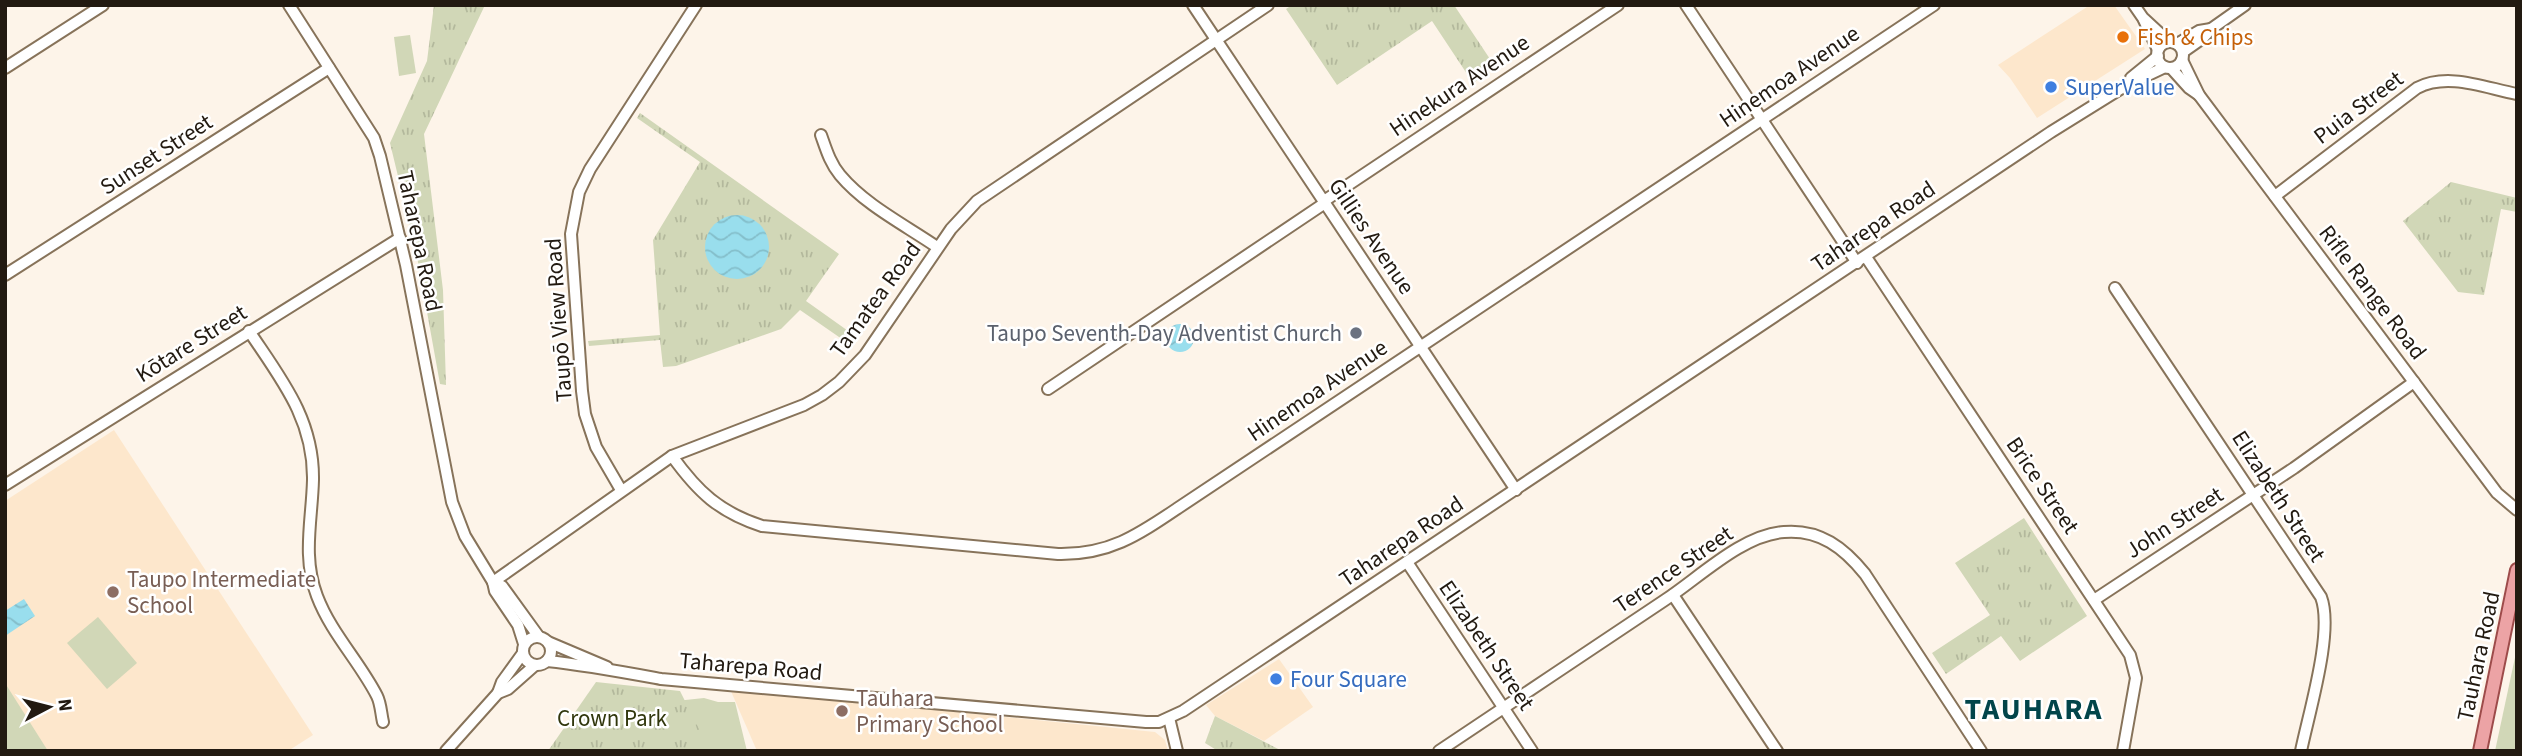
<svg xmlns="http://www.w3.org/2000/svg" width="2522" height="756" font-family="'Source Sans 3',sans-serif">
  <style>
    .built { fill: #fde7cc }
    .grass { fill: #d1d7b7 }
    .park { fill: url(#park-tufts) }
    .water { fill: url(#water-waves) }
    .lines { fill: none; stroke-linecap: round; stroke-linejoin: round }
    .minor-casing { stroke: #87735a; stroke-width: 14 }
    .major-casing { stroke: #9d4b4a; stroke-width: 16 }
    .minor { stroke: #fff; stroke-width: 10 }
    .major { stroke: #eca3a5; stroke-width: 12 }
    .food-dot { fill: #e8710a; stroke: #fff; stroke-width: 2.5 }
    .shop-dot { fill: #3f7fe0; stroke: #fff; stroke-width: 2.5 }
    .worship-dot { fill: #6b7280; stroke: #fff; stroke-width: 2.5 }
    .education-dot { fill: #8d6e63; stroke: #fff; stroke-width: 2.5 }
    .labels { text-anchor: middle; stroke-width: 5; stroke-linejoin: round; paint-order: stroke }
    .food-label { font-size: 23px; fill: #c56008; stroke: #fff; text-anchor: start }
    .street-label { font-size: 23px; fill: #221a11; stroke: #fff }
    .shop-label { font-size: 23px; fill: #366cbe; stroke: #fff; text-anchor: start }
    .worship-label { font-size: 23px; fill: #5b616d; stroke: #fff; text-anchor: end }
    .education-label { font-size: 23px; fill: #785e54; stroke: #fff; text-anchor: start }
    .park-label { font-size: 23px; fill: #31370d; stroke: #fff }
    .district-label { font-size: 30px; font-weight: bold; letter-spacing: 2px; fill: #02454a; stroke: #fff }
  </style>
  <defs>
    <pattern id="park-tufts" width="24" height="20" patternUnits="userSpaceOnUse" patternTransform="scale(1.75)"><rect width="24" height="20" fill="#d1d7b7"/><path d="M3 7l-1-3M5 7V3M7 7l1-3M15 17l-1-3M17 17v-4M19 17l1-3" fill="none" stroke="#b3b89c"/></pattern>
    <pattern id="water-waves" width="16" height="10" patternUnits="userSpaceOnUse" patternTransform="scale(1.75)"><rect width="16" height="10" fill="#99deed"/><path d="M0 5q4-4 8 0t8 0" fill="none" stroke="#84beca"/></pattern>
  </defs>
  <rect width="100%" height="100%" fill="#fdf4e9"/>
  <g class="built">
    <path d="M2090,5H2114L2145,49L2037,118L2010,78L1998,65Z"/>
    <path d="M114,430L313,735L288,751H5V501Z"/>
    <path d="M1279,659L1313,707L1264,741L1215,716L1206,705Z"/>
    <path d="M730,689L1155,732L1165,740L1168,751H757Z"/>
  </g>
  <g class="grass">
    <path d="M410,35L416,73L399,76L394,37Z"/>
    <path d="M98,617L137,663L107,689L67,643Z"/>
    <path d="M2517,648V751H2495Z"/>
    <path d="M5,683L48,751H5Z"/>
    <path d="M704,698L718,702H735L747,751H673L676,701Z"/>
  </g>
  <g class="park">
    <path d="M434,5H485L424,134L443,290L446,385L440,384L416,251L390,143L427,61Z"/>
    <path d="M1292,5H1454L1496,68L1473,83L1432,21L1337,85L1286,9Z"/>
    <path d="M640,113L839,254L806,301L858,338L852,346L800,310L781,329L676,366L663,367L660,340L589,346L588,341L660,335L653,240L700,162L637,118Z"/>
    <path d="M2451,182L2517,198V212L2501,209L2484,295L2458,292L2403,221Z"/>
    <path d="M2024,518L2087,616L2020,661L2001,636L1946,674L1932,653L1990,615L1955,563Z"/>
    <path d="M596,682L680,691L710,751H548Z"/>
    <path d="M1215,716L1282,751H1218L1205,743Z"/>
  </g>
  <g class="water">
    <circle cx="737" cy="247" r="32"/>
    <circle cx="1180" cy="338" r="14"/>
    <path d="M24,599L35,616L5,636V611Z"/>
  </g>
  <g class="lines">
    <g class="minor-casing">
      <g id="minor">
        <path d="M289,5L374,138L380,156L406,265L452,502L465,536L493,582L495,591L518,625L524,644"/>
        <path d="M1193,5L1516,490"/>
        <path d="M1686,5L1857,263"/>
        <path d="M2134,5L2143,18L2169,42"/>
        <path d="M2144,20L2158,50"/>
        <circle cx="2170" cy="55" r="13"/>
        <path d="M2177,44L2199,31L2211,29"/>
        <path d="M2183,52L2203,38L2211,29L2245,5"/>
        <path d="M2182,60L2199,95L2497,493L2517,510"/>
        <path d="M5,68L103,5"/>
        <path d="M2171,68L2189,88L2199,95"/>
        <path d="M2131,78L2158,56"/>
        <path d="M821,135C826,149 830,163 840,175C865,205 905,225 937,247"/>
        <path d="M2275,196L2417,88C2448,72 2485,88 2517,94"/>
        <path d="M1324,201L1618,5"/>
        <path d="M1866,257L2130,655L2136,678L2123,751"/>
        <path d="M5,275L329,68"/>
        <path d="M2115,288L2321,597C2334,631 2309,712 2301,751"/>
        <path d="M249,331C281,379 314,419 313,480C312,520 302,557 317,596C331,633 359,661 377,696C381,704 381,714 383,722"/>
        <path d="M1048,389L1325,203"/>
        <path d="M672,456C698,492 719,512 762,526L1058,554C1109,555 1138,535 1178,508L1934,5"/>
        <path d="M5,485L400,238"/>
        <path d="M621,490L596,447L585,414L582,391L571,234L579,192L590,169L696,5"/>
        <path d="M1407,562L1532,751"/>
        <path d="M493,582L672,456L804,405L822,395L839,382L865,355L951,229L977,201L1268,5"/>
        <path d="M493,582L502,586L539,637"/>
        <path d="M1673,595L1777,751"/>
        <path d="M2094,600L2294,468L2414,382"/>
        <circle cx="537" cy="651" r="14"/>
        <path d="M548,642L607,667"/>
        <path d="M547,661C586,665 623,672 661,679L1146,722H1159L1183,711L2051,132L2125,86L2165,67"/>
        <path d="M498,693L502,682L523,653"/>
        <path d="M1169,718L1177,751"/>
        <path d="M446,751L498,693L508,689L534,666"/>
        <path d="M1439,751C1514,701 1590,650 1665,600C1700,577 1742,535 1784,532C1820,529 1844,548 1865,574L1981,751"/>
      </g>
    </g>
    <g class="major-casing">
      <path id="major" d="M2480,751L2517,570"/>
    </g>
    <use href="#minor" class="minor"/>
    <use href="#major" class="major"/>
  </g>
  <circle class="food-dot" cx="2123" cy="37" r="7"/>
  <g class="shop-dot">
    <circle cx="2051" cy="87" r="7"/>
    <circle cx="1276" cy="679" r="7"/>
  </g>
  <circle class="worship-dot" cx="1356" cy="333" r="7"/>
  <g class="education-dot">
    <circle cx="113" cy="592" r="7"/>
    <circle cx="842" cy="711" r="7"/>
  </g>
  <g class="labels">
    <g class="food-label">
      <text x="2137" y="45">Fish &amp; Chips</text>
    </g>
    <g class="street-label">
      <text transform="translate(1789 76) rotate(-34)" y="8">Hinemoa Avenue</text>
      <text transform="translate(1459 85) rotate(-34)" y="8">Hinekura Avenue</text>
      <text transform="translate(2358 107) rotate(-37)" y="8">Puia Street</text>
      <text transform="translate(156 154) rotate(-33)" y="8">Sunset Street</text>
      <text transform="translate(1873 226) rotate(-34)" y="8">Taharepa Road</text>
      <text transform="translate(1372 236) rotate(56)" y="8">Gillies Avenue</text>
      <text transform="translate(420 241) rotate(78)" y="8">Taharepa Road</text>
      <text transform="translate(2373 292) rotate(53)" y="8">Rifle Range Road</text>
      <text transform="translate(875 299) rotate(-54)" y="8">Tamatea Road</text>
      <text transform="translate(558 320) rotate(-94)" y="8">Taupō View Road</text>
      <text transform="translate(191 343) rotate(-32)" y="8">Kōtare Street</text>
      <text transform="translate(1317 390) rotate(-34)" y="8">Hinemoa Avenue</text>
      <text transform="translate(2043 485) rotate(56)" y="8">Brice Street</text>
      <text transform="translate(2279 496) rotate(57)" y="8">Elizabeth Street</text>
      <text transform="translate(2174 522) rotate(-33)" y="8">John Street</text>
      <text transform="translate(1401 541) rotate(-34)" y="8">Taharepa Road</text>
      <text transform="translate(1673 569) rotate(-34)" y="8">Terence Street</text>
      <text transform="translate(1487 645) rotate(56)" y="8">Elizabeth Street</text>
      <text transform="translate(2478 656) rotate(-78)" y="8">Tauhara Road</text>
      <text transform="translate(751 666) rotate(5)" y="8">Taharepa Road</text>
    </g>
    <g class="shop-label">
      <text x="2065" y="95">SuperValue</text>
      <text x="1290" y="687">Four Square</text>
    </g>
    <g class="worship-label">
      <text x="1342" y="341">Taupo Seventh-Day Adventist Church</text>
    </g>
    <g class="education-label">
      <text x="127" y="587">Taupo Intermediate<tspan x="127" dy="26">School</tspan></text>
      <text x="856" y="706">Tauhara<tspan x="856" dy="26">Primary School</tspan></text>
    </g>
    <g class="park-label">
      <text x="612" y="726">Crown Park</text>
    </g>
    <g class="district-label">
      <text x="2034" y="719">TAUHARA</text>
    </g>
  </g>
  <rect width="2522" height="756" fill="none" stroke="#221a11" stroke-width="14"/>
  <g transform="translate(49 707) rotate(83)" stroke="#ffffff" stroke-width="5" paint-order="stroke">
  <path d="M0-5L12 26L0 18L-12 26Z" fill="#221a11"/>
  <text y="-10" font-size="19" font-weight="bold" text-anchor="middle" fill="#221a11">N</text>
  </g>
</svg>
